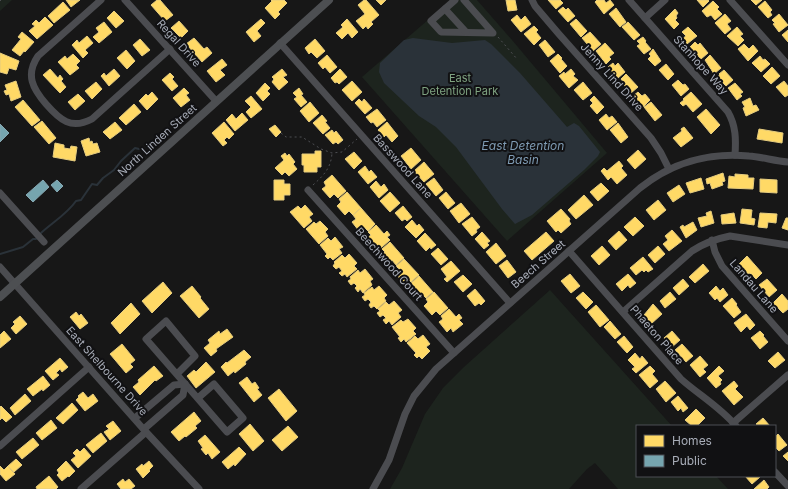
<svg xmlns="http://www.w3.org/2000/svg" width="788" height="489" font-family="Inter,sans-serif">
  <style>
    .green { fill: #1d241e }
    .water { fill: #2a3239 }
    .homes { fill: #ffd966; stroke: #e5cc7f }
    .public { fill: #76a5af; stroke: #85a7b2 }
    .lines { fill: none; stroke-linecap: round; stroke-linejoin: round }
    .stream { stroke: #2a3239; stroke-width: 2 }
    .path { stroke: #4d4e52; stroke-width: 1; stroke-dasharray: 2 3; stroke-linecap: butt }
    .minor { stroke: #4b4c50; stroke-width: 7 }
    .major { stroke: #4d4f52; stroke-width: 8 }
    .labels { text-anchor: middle; stroke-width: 4; stroke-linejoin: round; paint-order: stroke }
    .street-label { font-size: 11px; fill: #a8adb8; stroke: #111113 }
    .park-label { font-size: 11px; fill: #7fa381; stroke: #111113 }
    .water-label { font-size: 12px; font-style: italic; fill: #7f9bb3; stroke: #111113 }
  </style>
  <rect width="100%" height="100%" fill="#171717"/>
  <g class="green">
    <path d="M0,0H12L0,11Z"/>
    <path d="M451,0H477L512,40L607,153L507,241L362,77Z"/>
    <path d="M550,290L672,426H637V476H716L728,489H618L595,463L587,469L569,489H390L402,468L425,414L443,388L464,367Z"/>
  </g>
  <path class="water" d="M413,38L452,43L485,40L491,44L520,73L567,127L574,123L579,126L600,152L598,156L584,170L532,215L515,224L502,209L456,147L436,127L419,116L384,83L379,72L380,63L404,40Z"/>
  <g class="homes">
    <path d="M66,0H80L71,7Z"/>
    <path d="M157,0H160L173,15L165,21L151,5Z"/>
    <path d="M271,0H284L287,3L278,12L280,14L275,19L265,8L272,1Z"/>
    <path d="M364,0H366L379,15L371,22L373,24L368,29L366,26L363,29L356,21L365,14L358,5Z"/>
    <path d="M376,0H386L381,5Z"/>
    <path d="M506,0H515L517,10L508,11Z"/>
    <path d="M548,0H560L563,3L556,9Z"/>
    <path d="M597,0H604L606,3L610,0L614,5L604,14L595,2Z"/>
    <path d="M697,0H708L709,1L703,7Z"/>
    <path d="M751,0H762L756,5Z"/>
    <path d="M713,1L719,7L717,9L722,14L715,20L711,15L707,17L702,11Z"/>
    <path d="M765,1L772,10L770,12L772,15L768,18L758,7Z"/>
    <path d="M63,2L70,10L54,23L48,16Z"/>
    <path d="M563,7L566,10L568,8L575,16L568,22L558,11Z"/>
    <path d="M616,8L626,22L620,27L609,14Z"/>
    <path d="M675,9L678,13L676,16L677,18L675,20L679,24L674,29L665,19Z"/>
    <path d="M114,11L124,21L116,28L107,18Z"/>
    <path d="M725,14L731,21L727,24L731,29L725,34L715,23Z"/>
    <path d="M779,14L788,25L779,32L773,24L775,23L772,20Z"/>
    <path d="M517,15L521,20L525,16L531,24L521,32L511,20Z"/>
    <path d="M45,17L53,25L37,39L29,31L35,26L32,24L36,20L39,23Z"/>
    <path d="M261,19L265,23L257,31L261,36L254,42L246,32Z"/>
    <path d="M347,19L358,32L352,38L348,33L342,39L336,33L343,27L341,25Z"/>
    <path d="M576,19L587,31L581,37L570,24Z"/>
    <path d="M179,21L188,31L181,38L171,28Z"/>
    <path d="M104,22L112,32L99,43L93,37L99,32L96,28Z"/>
    <path d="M628,22L640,35L634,40L622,27Z"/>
    <path d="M534,26L538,30L536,32L541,38L534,45L524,34Z"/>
    <path d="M688,27L697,36L687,44L682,39L686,36L682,32Z"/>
    <path d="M737,27L743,34L740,36L744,40L738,46L727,36Z"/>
    <path d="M788,30V42L782,35Z"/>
    <path d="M22,32L34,42L25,52L24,51L20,56L12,50L21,39L18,37Z"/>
    <path d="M590,32L601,44L593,51L582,38Z"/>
    <path d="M87,36L93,43L85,50L88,53L83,58L72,45L77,40L79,43Z"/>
    <path d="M643,37L646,41L645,42L651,49L644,54L637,46L640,44L637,41Z"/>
    <path d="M194,38L204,49L207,47L212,53L202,62L186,44Z"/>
    <path d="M140,39L150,50L142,56L133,45Z"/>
    <path d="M315,39L325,51L317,58L311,52L309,54L305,48Z"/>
    <path d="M545,40L555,52L548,57L539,45Z"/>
    <path d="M695,42L698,45L700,43L708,53L701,59L690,47Z"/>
    <path d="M605,43L614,53L609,57L611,59L606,64L596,51Z"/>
    <path d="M744,44L749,49L753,45L758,51L748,61L738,49Z"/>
    <path d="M653,49L661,61L655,66L648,59L651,56L649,54Z"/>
    <path d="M126,50L135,61L127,69L117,58Z"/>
    <path d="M0,53L19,61L16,70L9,68L7,74L0,72Z"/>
    <path d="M73,54L80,61L76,65L79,68L70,75L58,62L65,56L67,59Z"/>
    <path d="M558,54L562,58L561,59L567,66L560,73L550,61Z"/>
    <path d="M327,55L337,67L330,73L325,67L323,69L318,63Z"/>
    <path d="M710,55L721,68L714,74L705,60Z"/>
    <path d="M760,56L763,60L765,59L770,64L761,72L752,63Z"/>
    <path d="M222,59L227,65L220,70L225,75L216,82L207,71Z"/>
    <path d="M613,63L615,66L618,63L625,72L618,78L608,67Z"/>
    <path d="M666,64L674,74L668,80L659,70Z"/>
    <path d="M772,67L780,76L771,84L763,76Z"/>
    <path d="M50,69L58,78L60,75L63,79L61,81L66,87L60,93L43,75Z"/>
    <path d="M114,69L120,76L109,86L101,76L104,73L106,76Z"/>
    <path d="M282,69L287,75L283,77L288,82L279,90L272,82L274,79L272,77Z"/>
    <path d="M340,69L347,77L339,84L337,82L335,83L331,78Z"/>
    <path d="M571,69L575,74L573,76L578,80L569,88L559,76L564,72L565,74Z"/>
    <path d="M724,70L733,80L726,86L717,77L720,75L719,74Z"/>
    <path d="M170,73L174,77L172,79L178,86L172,91L162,80Z"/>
    <path d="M626,74L638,87L631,93L624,85L625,84L621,79Z"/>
    <path d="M678,80L683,85L685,84L689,89L681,96L672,85Z"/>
    <path d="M16,81L21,97L11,101L9,94L6,95L4,91L7,90L5,85Z"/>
    <path d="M352,81L362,92L352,101L342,90Z"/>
    <path d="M784,81L788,86V95L785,97L776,87Z"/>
    <path d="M96,82L102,89L92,99L85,91Z"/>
    <path d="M583,82L592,93L583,100L574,90Z"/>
    <path d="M265,83L270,88L267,91L270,94L263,101L256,93Z"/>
    <path d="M735,83L743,92L740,94L742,96L737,100L728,88Z"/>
    <path d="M184,88L189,93L186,95L190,100L181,107L173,98Z"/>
    <path d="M299,88L303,94L301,95L307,102L301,107L294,99L297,97L293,93Z"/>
    <path d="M152,92L158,99L147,110L139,101L146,94L148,96Z"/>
    <path d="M638,92L642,96L645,94L650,100L643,107L633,96Z"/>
    <path d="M691,92L702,104L693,112L686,104L683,106L680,103L684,100L683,99Z"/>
    <path d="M78,94L85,101L75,110L68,102Z"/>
    <path d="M251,96L262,109L251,118L246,112L251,107L245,101Z"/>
    <path d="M594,96L604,107L597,114L590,106L593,103L590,100Z"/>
    <path d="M750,98L753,106L756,105L759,110L746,116L743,108L745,107L742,102Z"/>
    <path d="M359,99L362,102L364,99L372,108L365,114L355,103Z"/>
    <path d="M23,100L40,120L32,126L15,107Z"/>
    <path d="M310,102L319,113L309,122L300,111Z"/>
    <path d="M651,102L662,115L655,121L644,107Z"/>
    <path d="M134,104L141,112L126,125L119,118Z"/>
    <path d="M377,109L386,120L377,127L373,122L371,123L366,117Z"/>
    <path d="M706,109L720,125L711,134L697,117Z"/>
    <path d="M242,113L248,120L235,131L226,120L232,114L236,119Z"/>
    <path d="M606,114L609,118L612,116L617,122L607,130L599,120Z"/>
    <path d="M322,115L327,121L325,122L330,128L323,134L313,123Z"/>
    <path d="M42,121L56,138L49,144L34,127Z"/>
    <path d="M115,122L122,130L110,139L103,132Z"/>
    <path d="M224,122L234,134L229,139L227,137L224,140L227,143L223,146L212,133Z"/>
    <path d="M387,122L398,136L392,142L386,135L384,137L378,130Z"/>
    <path d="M618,123L628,137L621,143L610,130Z"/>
    <path d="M275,125L281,132L276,137L269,129Z"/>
    <path d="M684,127L693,138L681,147L673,138L682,131L681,129Z"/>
    <path d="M759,129L783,133L782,143L757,139Z"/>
    <path d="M332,130L334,133L336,131L343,140L338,144L336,142L333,144L325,135Z"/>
    <path d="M89,138L90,142L92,141L93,144L97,143L100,152L86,156L81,141Z"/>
    <path d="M55,143L64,145V148L70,149L71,146L77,147L75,161L53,157Z"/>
    <path d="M411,148L421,160L411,169L401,156Z"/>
    <path d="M638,150L646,159L635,169L627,160Z"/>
    <path d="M315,151H321V167H317V172H304V165H302V154H315Z"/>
    <path d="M354,152L362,161L354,169L345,159Z"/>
    <path d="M285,153L287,156L289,154L295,162L293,164L297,169L289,176L285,172L282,175L275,168L284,160L281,156Z"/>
    <path d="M619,161L623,166L621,168L627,175L617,184L611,177L608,180L601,171L604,168L607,171Z"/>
    <path d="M424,162L434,174L424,182L414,171Z"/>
    <path d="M365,166L369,172L371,170L377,177L368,184L358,172Z"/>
    <path d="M723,173L725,181L722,182L723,185L712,189L710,183L707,184L706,179Z"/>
    <path d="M735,174L748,175V178H754L753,189L728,188L729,176L735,177Z"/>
    <path d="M332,175L346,191L338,198L334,194L330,198L322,189L326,186L324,182Z"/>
    <path d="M434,178L443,190L436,196L426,184Z"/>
    <path d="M701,178L704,189L690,193L686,183Z"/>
    <path d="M760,179L777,180V193L760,192Z"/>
    <path d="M274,180H284V184H290V195H284V200H274Z"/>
    <path d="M376,181L381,187L384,184L388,190L379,198L370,187Z"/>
    <path d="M601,183L609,191L598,201L590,192Z"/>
    <path d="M679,185L685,194L673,202L667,193Z"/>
    <path d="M347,192L361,208L353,215L349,211L345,215L337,206L341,202L339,199Z"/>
    <path d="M390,192L400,203L390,212L380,201Z"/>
    <path d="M446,192L455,203L448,209L439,198Z"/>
    <path d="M584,195L593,205L576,219L568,210Z"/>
    <path d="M658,200L666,210L654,220L646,210Z"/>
    <path d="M461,203L470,214L459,223L450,211Z"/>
    <path d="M305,205L313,214L309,217L312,221L304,228L290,212L298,206L301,209Z"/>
    <path d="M403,206L412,217L407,221L405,219L402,221L395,213Z"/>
    <path d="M361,208L375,224L368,231L364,227L359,231L352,222L356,219L353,215Z"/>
    <path d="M561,209L570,219L569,221L571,224L561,233L558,230L556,232L547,221Z"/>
    <path d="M742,209L752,210L751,218L755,219L754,225L740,223Z"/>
    <path d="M711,211L714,223L701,227L698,218L707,216L706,213Z"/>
    <path d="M734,213L736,223L722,224L721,215Z"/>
    <path d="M760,213L777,214L776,223L768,222L767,228L758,227Z"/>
    <path d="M472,217L480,227L476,230L477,232L472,236L462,224Z"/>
    <path d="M635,217L644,226L633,236L624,227Z"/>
    <path d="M786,218H788V230L782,228Z"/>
    <path d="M412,220L417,226L419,224L424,230L416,238L405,227Z"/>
    <path d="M320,221L328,229L325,232L328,236L319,244L306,229L314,222L316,224Z"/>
    <path d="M693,222L697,230L686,238L680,227L683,225L684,227Z"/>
    <path d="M376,225L384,234L387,231L390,235L387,237L390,240L381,248L378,245L374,248L366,239L371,235L368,232Z"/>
    <path d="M672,230L682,241L669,251L663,244L668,240L665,236Z"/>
    <path d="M619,231L627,240L616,250L608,241Z"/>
    <path d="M482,232L490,241L487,243L489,245L484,249L475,239Z"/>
    <path d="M546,232L554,241L532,260L524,251Z"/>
    <path d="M425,233L436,245L431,249L430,247L426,251L417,241Z"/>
    <path d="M335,237L343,247L339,249L342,253L333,260L330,257L328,259L325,256L327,254L320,245L328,238L331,241Z"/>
    <path d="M390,242L404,258L396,265L392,260L388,265L380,256L385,252L382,249Z"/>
    <path d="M496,243L506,256L496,264L486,252Z"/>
    <path d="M602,246L610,255L599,265L591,256Z"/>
    <path d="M658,246L665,254L655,263L648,255Z"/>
    <path d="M438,248L448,259L441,265L431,254Z"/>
    <path d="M349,254L357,263L354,266L357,269L347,277L345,274L342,276L339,273L342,271L339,267L336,269L333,266L335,263L334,262L342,255L345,258Z"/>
    <path d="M747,256L762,273L756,279L750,273L748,274L739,264Z"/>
    <path d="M643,257L653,269L648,272L646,270L644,272L642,270L636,275L630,268Z"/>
    <path d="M404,259L419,275L411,282L407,278L403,282L395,273L399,269L396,266Z"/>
    <path d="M507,260L516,272L508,278L499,266Z"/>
    <path d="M451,261L460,271L447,282L444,279L447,277L441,269Z"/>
    <path d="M703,264L709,271L695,283L689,277Z"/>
    <path d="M365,269L373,279L370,281L372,285L363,293L360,289L358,292L355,288L357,286L354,283L351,285L348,281L351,279L350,277L358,270L360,273Z"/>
    <path d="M570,274L580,286L571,293L561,281Z"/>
    <path d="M628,274L636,283L630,288L628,285L622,291L616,284Z"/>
    <path d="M463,275L472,284L463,292L454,282Z"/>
    <path d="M419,276L433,292L426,298L422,294L418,298L410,289L414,286L411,283Z"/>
    <path d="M683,279L689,286L679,295L673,288Z"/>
    <path d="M767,279L777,290L769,297L759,285Z"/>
    <path d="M163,282L172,293L152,313L142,301Z"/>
    <path d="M192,286L201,297L200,298L209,309L199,318L180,296Z"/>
    <path d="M379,286L387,295L384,298L386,301L377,309L374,306L371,308L369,305L371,302L368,299L365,301L362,297L365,295L364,293L372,287L374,290Z"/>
    <path d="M716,286L720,291L723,288L728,295L720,302L717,298L715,300L709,293Z"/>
    <path d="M475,289L485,301L481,305L479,303L475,306L467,296Z"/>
    <path d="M434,292L448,308L440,315L436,311L432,315L424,306L428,302L426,299Z"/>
    <path d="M583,292L593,302L586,309L576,298Z"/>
    <path d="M670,292L676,299L665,308L660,301Z"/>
    <path d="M782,294L788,301V309L783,313L773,303Z"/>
    <path d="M732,298L737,304L736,305L741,312L734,318L723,306Z"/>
    <path d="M394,301L402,310L398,313L401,317L392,325L389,321L386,324L383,320L386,318L383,315L380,317L377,313L380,311L378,309L386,302L389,305Z"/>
    <path d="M131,303L140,314L120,334L111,323Z"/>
    <path d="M653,304L662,314L651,324L644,315Z"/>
    <path d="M596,305L609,320L600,327L588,312Z"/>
    <path d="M449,309L456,317L459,314L462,318L459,320L463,324L453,332L451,328L447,332L439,322L443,319L441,316Z"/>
    <path d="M76,312L79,316L81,314L88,323L80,329L70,317Z"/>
    <path d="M746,314L755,325L750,330L747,326L741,332L734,323Z"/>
    <path d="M20,316L27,324L16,334L11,328L15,324L13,322Z"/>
    <path d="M408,319L416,328L413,331L416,334L406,342L404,339L401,342L398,338L400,337L392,327L401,320L403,322Z"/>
    <path d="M610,321L621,334L615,339L604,327Z"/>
    <path d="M227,329L233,337L216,349L217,351L211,356L204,348L210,343L208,340L219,331L220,334Z"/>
    <path d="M4,331L11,339L0,348V335Z"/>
    <path d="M672,331L680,340L672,347L664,338Z"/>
    <path d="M760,331L764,335L763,336L768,342L760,349L751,338Z"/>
    <path d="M423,335L430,344L426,347L430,351L422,359L419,356L417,358L414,355L416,353L407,343L415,336L418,339Z"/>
    <path d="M624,336L633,347L627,353L617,342Z"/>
    <path d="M122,344L135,360L130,364L133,367L126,373L110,354Z"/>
    <path d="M682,344L693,356L686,362L675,350Z"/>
    <path d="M244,350L251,357L245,362L246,364L235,373L234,371L228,376L221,367L226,362L227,363Z"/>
    <path d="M778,352L785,360L775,368L768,361Z"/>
    <path d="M635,353L640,359L642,356L648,363L636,373L632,369L635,367L628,360Z"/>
    <path d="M700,356L708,365L703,369L706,372L700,377L690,365Z"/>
    <path d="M60,358L68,367L62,372L60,369L56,373L59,375L53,380L45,371Z"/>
    <path d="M206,362L215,372L196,388L187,376L194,370L196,372Z"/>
    <path d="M154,366L163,376L156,381L155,380L140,395L133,387L139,382L138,380Z"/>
    <path d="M650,366L655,371L652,374L658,381L650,388L639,375Z"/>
    <path d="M719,366L724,371L718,376L722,380L720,382L721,384L716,388L707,378Z"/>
    <path d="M43,376L50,385L43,391L42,389L33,396L27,389Z"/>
    <path d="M247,377L252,384L255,382L259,388L257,389L262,395L254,402L239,383Z"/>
    <path d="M665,381L676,393L666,402L656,389Z"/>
    <path d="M734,381L738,386L735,389L743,397L734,405L722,391Z"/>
    <path d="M279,389L297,411L286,421L268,398Z"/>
    <path d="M83,392L88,398L93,394L98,401L85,411L76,400L79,397L78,396Z"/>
    <path d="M25,394L31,401L15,415L10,408Z"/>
    <path d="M678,396L688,408L683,412L681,408L678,411L671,402Z"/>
    <path d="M72,403L78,410L63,424L56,418Z"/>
    <path d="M1,406L12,417L6,422L2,418L0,420V407Z"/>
    <path d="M696,409L705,418L697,426H692L685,420Z"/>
    <path d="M194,412L201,421L195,426L197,428L186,437L185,436L179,441L171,432Z"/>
    <path d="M763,418L770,426H758L756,424Z"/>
    <path d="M51,420L57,428L42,440L36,433Z"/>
    <path d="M113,421L121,431L110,440L104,432L109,429L106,426Z"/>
    <path d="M250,424L264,441L253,451L239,434Z"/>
    <path d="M288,426L298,437L282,451L272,440Z"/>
    <path d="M101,433L107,441L93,453L86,445Z"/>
    <path d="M778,434L787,445L779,451L775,447V437Z"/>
    <path d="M205,435L220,452L212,459L208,453L206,455L201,449L203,448L198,441Z"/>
    <path d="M33,438L39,445L22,459L16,452Z"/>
    <path d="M239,447L246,454L235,466L234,464L228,469L222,462Z"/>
    <path d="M84,448L91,456L78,468L71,460L76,456L73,453L77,449L80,452Z"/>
    <path d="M788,452V461L783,456Z"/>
    <path d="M16,459L22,465L14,472L8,466Z"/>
    <path d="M66,461L75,471L69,477L68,476L62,481L57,475L59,473L57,470Z"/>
    <path d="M149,461L153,466L149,470L150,471L143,478L136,469L142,464L143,466Z"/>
    <path d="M0,466L4,470L8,466L15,474L6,481L0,474Z"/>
    <path d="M49,476L58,487L56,489H37L36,487Z"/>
    <path d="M745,476H760V477L752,484Z"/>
    <path d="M123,479L125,482L129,479L135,486L131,489H121L117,484Z"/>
    <path d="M764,480L769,487L767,489H754Z"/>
  </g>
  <g class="public">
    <path d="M0,124L9,133L0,142Z"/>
    <path d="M43,180L49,187L33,202L26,195Z"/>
    <path d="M57,180L63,186L57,192L51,185Z"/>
  </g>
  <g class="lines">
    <g class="stream">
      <path d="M41,233C53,222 67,214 76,201L81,200L92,184L97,185L103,178L114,170L121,161L135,148L139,149"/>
      <path d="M0,254L23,247L33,239H36"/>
    </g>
    <g class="path">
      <path d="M0,1L1,0"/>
      <path d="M498,37L517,59"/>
      <path d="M281,133L286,137H302L321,149L332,153L342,152L357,139"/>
      <path d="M313,185C324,175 331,168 332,153"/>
    </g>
    <g class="minor">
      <path d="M101,0L38,56C25,75 33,89 46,104C60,120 71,130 92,119L170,49"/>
      <path d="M125,0L216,101"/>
      <path d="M455,0L431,21L441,32L493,33L464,0"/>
      <path d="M532,0L535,6L558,33L651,138L661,153L669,169"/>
      <path d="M629,0L728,112C736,126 736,139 735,155"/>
      <path d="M730,0L788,65"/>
      <path d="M445,9L466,32"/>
      <path d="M645,18L665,0"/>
      <path d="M280,43L510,303"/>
      <path d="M308,190L454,353"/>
      <path d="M0,193L44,242"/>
      <path d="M712,240L715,252L722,266L788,341"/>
      <path d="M569,251L681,379C699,395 720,407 736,426"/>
      <path d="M0,267L146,432L199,489"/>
      <path d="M623,312L692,251C704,243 715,239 730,236L788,245"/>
      <path d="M177,374L195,356L166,321L146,339L227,432L243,418L214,384L198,398"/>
      <path d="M135,418L174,385L185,384"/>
      <path d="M733,423L788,375"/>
      <path d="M144,429L183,395L185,384"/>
      <path d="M0,446L89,367"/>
      <path d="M775,472L788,486"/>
      <path d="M81,489L146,432"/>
      <path d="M373,489L389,460L405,414L414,396L436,369L640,188C671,163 709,152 749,156C762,157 775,161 788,162"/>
    </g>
    <path class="major" d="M0,297L329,0"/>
  </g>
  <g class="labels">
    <g class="street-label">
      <text transform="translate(179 43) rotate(48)" y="4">Regal Drive</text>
      <text transform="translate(701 65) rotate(48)" y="4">Stanhope Way</text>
      <text transform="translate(612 77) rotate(48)" y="4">Jenny Lind Drive</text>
      <text transform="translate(157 140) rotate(-42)" y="4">North Linden Street</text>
      <text transform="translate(403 166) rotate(48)" y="4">Basswood Lane</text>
      <text transform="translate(389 264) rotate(48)" y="4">Beechwood Court</text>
      <text transform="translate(538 264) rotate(-41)" y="4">Beech Street</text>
      <text transform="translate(754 286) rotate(49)" y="4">Landau Lane</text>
      <text transform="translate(657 335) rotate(49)" y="4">Phaeton Place</text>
      <text transform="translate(107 371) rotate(48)" y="4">East Shelbourne Drive</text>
    </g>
    <g class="park-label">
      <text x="460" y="82">East<tspan x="460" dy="13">Detention Park</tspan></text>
    </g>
    <g class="water-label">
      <text x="523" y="150">East Detention<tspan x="523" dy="14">Basin</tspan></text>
    </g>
  </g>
  <rect x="636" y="425" width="140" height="52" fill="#111113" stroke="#4d4f55"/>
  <rect x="644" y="435" width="20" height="12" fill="#ffd966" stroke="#4d4f55"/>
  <text x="672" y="445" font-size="12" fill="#a8adb8">Homes</text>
  <rect x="644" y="455" width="20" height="12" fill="#76a5af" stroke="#4d4f55"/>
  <text x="672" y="465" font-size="12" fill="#a8adb8">Public</text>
</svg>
